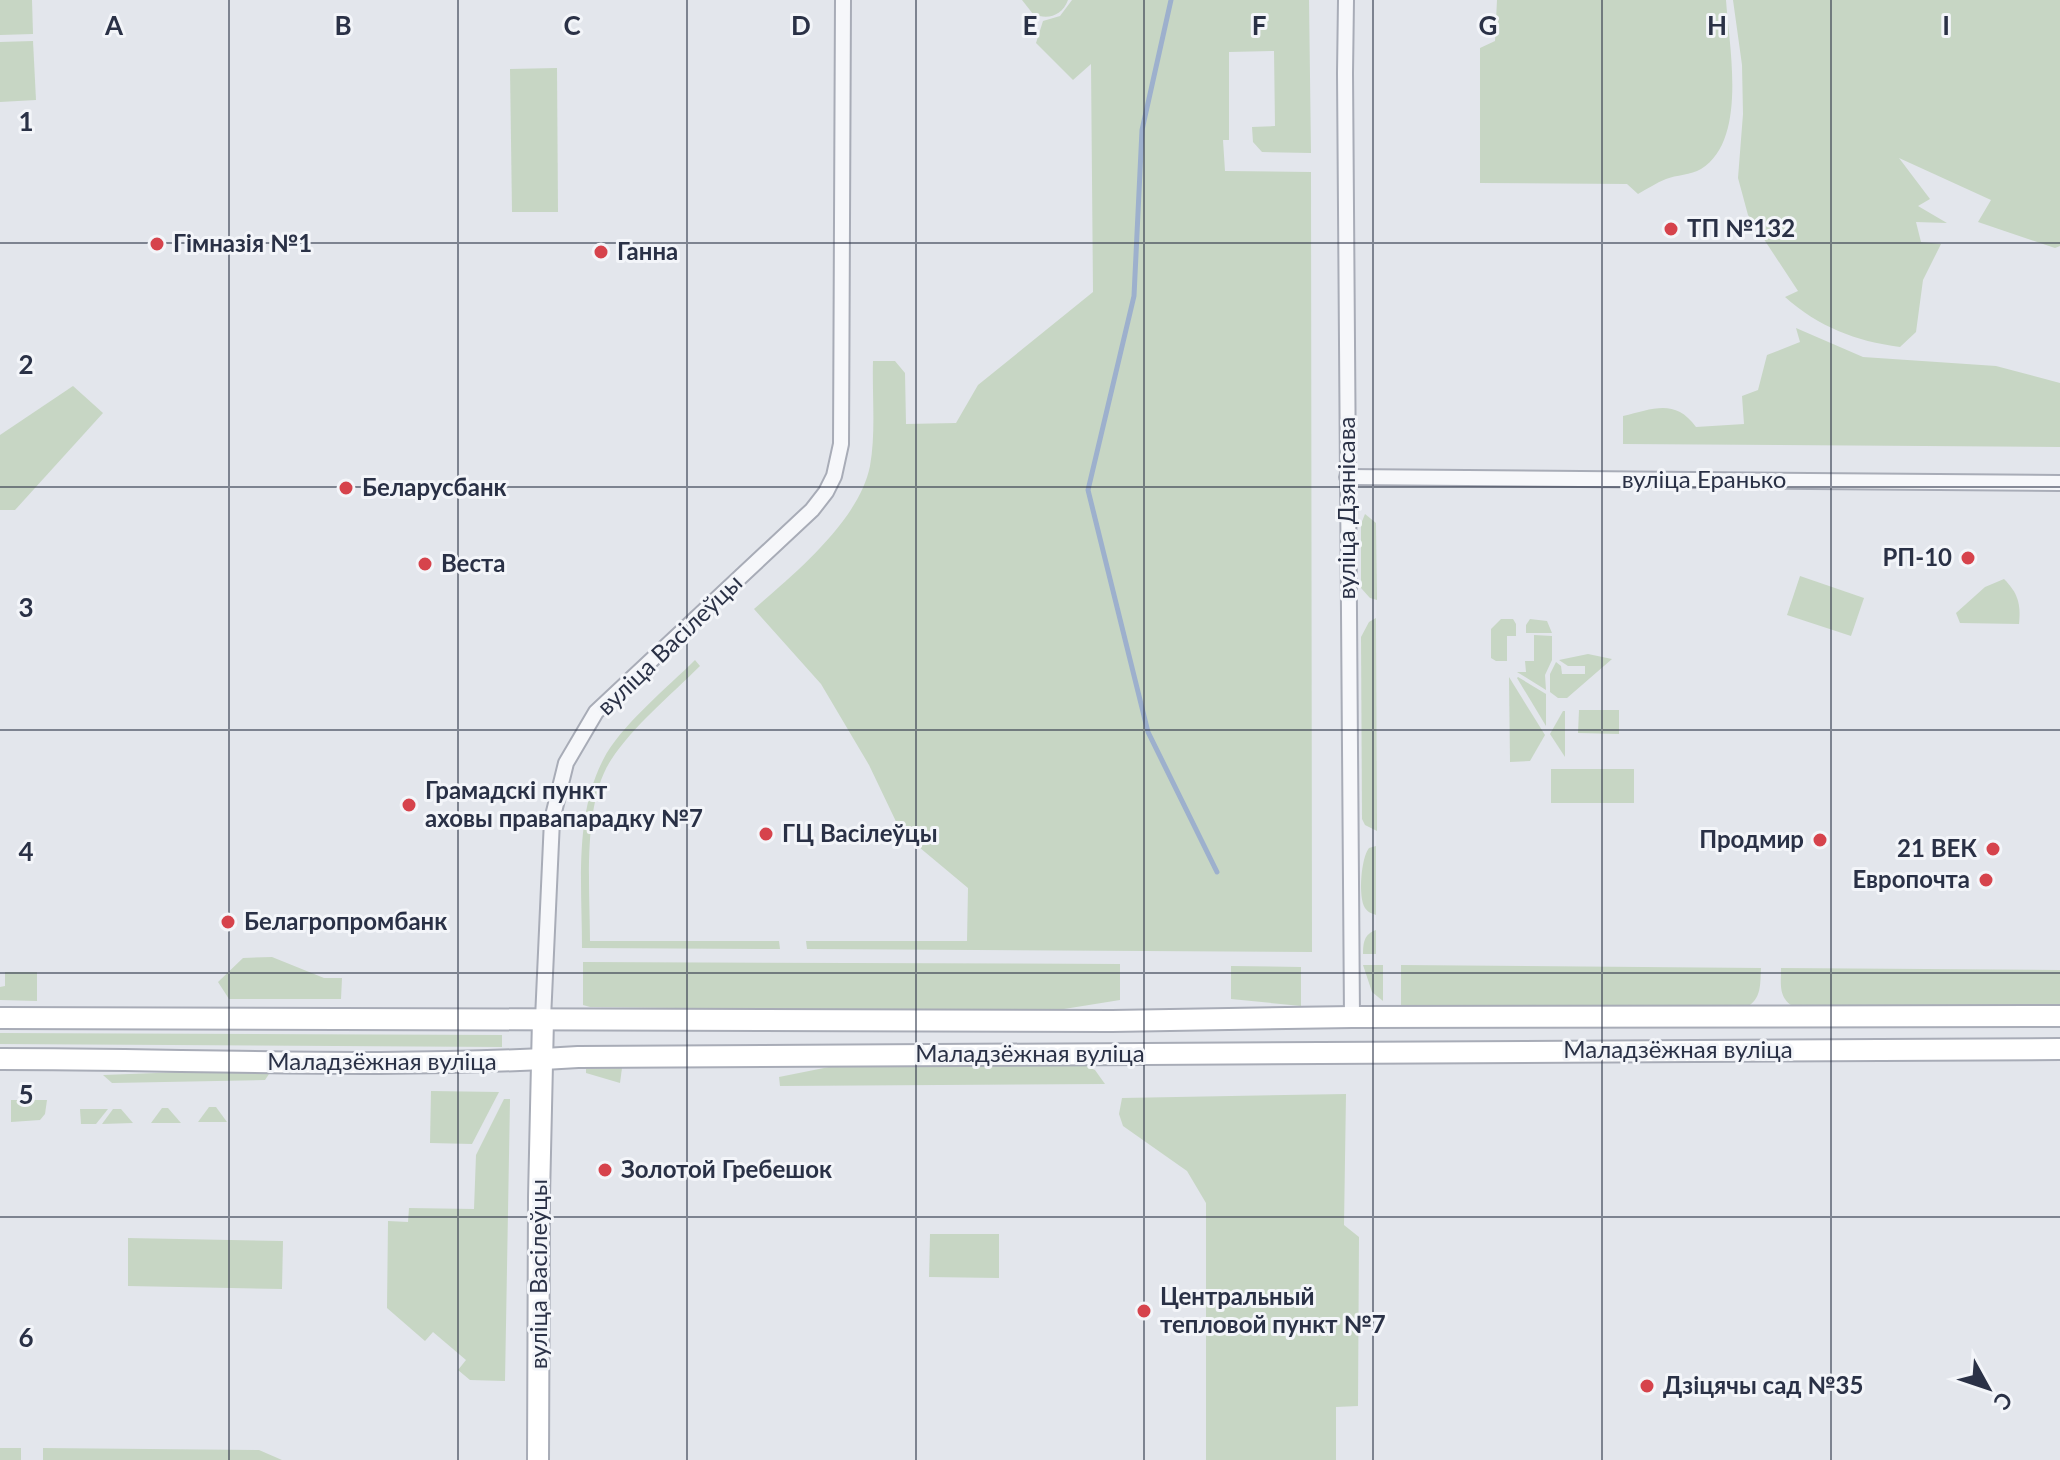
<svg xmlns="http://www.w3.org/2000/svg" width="2060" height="1460" font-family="Lato,sans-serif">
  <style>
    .green { fill: #c7d6c4 }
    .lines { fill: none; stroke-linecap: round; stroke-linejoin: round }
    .stream { stroke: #9db0cd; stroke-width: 5 }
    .street-casing { stroke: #a8acb7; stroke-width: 18 }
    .secondary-casing { stroke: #a8acb7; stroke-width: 24 }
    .street { stroke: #f6f7fa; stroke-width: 14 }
    .secondary { stroke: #fff; stroke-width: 20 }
    .grid { fill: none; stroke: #2a3146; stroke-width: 2; stroke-opacity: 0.55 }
    .poi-dot { fill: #d6434c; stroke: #f3f5f9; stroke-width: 3 }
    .labels { text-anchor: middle; stroke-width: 6; stroke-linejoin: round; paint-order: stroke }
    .poi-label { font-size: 24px; font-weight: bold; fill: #2a3146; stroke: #f3f5f9; text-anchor: start }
    .street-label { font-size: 24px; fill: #2a3146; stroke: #f3f5f9 }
    .grid-label { font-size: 26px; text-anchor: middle; font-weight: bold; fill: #2a3146; stroke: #f3f5f9; stroke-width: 6; stroke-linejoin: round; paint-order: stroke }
  </style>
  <rect width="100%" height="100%" fill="#e3e6ec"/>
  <g class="green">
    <path d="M0,0H32L33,34L0,35Z"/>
    <path d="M1022,0H1068C1062,16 1048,20 1033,14Z"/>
    <path d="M1072,0H1309L1311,153L1262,152L1253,142L1252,127L1275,126L1274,51L1229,52V140H1223L1225,171L1311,172L1312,952L807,949L806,941H967L968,888L901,832L869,765L821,684L754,609C794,574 859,521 870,466C876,433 872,395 873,361H895L905,373L906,424L956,423L978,385L1093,292L1091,64L1073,80L1036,43L1043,21L1060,16Z"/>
    <path d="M1497,0H1726C1729,47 1748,140 1701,169C1691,175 1676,175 1666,179C1656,183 1647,189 1638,194L1627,184L1480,183V48L1495,41Z"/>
    <path d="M1733,0H2060V246L2055,248L1978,222L1991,200L1899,158L1930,199L1918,206L1947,223L1916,222L1921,242L1941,244L1923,280L1916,332L1900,347C1855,341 1819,327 1785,297L1798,291L1748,215L1738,178L1743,114L1742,65Z"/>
    <path d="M33,41L36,100L0,102V42Z"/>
    <path d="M557,68L558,212H512L510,69Z"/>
    <path d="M1796,328L1863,357L1996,366L2060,383V447L1623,444V416C1653,409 1675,398 1696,427L1744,424L1742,396L1758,390L1767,355L1800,342Z"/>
    <path d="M73,386L103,413L15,510H0V435Z"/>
    <path d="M1365,514L1376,523L1377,600L1370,598L1361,588V524Z"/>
    <path d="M1800,576L1864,598L1851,636L1787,615Z"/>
    <path d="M2004,579C2018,593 2021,604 2019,624L1960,623L1956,613L1985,587Z"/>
    <path d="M1376,618L1377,831L1365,825L1362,819L1361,637L1369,622Z"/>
    <path d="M1501,619H1513L1516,624V636H1507V661H1496L1491,658V629Z"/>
    <path d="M1530,619L1547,621L1552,633H1526V625Z"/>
    <path d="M1534,635L1552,636V660L1545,675L1546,690L1517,672H1526L1525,661H1534Z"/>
    <path d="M1588,654L1612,659L1567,698H1558L1550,692V674L1556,662L1561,666L1562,674H1585V666H1568L1559,660Z"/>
    <path d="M695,660L700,666C670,696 634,725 611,760C582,804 590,889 590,941H779L780,949L582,948C582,886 574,817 603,760C620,726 668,687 695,660Z"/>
    <path d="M1509,677L1545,735L1530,761L1510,762Z"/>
    <path d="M1518,677L1546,694V726L1517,678Z"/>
    <path d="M1579,710H1619V734L1578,733Z"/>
    <path d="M1563,711H1565V757L1550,734Z"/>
    <rect x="1551" y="769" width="83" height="34"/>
    <path d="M1376,846V915C1371,913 1369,913 1365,908C1358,897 1361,858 1369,848Z"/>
    <path d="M1376,930V954H1363C1363,943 1364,934 1376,930Z"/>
    <path d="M272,957L324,978H342L341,999H229L218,982L243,958Z"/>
    <path d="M583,962L1120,964V1000L1064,1009L859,1010L590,1007L583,1005Z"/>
    <path d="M1363,965H1383V1001L1372,992Z"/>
    <path d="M1401,965L1761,968C1760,985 1762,998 1746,1008L1401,1005Z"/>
    <path d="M1231,966L1301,967V1006L1231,999Z"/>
    <path d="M1781,968L2060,970V1010L1796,1008C1778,999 1781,986 1781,968Z"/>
    <path d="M5,972H37V1001L0,1000V987L5,986Z"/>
    <path d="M0,1033L502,1035V1047L0,1044Z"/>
    <path d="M1086,1066L1095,1070L1105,1084L780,1086L779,1077L829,1067Z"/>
    <path d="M622,1068L620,1083L586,1073V1069Z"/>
    <path d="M265,1069L269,1074L265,1080L112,1083L103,1075Z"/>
    <path d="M431,1091L499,1092L472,1144L430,1143Z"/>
    <path d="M1346,1094L1344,1225L1359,1237L1358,1406L1336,1407V1460H1206V1203L1187,1171L1123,1126L1119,1114L1122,1098Z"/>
    <path d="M504,1099H510L505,1381L470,1380L458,1370L466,1360L433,1332L425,1341L387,1308L388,1221L408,1222L409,1208L474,1209L476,1155Z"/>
    <path d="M11,1100H47L45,1114L40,1120L11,1122Z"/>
    <path d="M209,1107H216L227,1122H198Z"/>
    <path d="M162,1108H168L181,1123H151Z"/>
    <path d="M80,1109H108L96,1124H81Z"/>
    <path d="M113,1109H121L133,1123L102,1124Z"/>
    <path d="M930,1234H999V1278L929,1277Z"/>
    <path d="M128,1238L283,1241L282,1289L128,1286Z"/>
    <rect x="0" y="1448" width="21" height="12"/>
    <path d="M43,1448L259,1450L282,1460H43Z"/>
  </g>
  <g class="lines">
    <path class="stream" d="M1171,0L1142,130L1134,296L1088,490L1148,732L1217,872"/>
    <g class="street-casing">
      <g id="street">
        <path d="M1346,0L1345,73L1352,1017"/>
        <path d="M1347,477L2060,483"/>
        <path d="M543,1019L552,820L566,763L596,712L812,510L826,492L834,476L841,444L843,0"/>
      </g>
    </g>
    <g class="secondary-casing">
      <g id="secondary">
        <path d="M0,1018L1112,1021L1352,1017L2060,1016"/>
        <path d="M0,1059C193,1059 386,1069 578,1057L2060,1049"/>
        <path d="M538,1460L539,1197L543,1019"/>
      </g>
    </g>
    <use href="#street" class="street"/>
    <use href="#secondary" class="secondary"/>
  </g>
  <path class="grid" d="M229,0V1460M458,0V1460M687,0V1460M916,0V1460M1144,0V1460M1373,0V1460M1602,0V1460M1831,0V1460M0,243H2060M0,487H2060M0,730H2060M0,973H2060M0,1217H2060"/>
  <g class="poi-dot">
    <circle cx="1671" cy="229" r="8"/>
    <circle cx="157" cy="244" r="8"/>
    <circle cx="601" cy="252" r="8"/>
    <circle cx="346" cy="488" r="8"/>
    <circle cx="1968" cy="558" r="8"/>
    <circle cx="425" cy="564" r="8"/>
    <circle cx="409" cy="805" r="8"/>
    <circle cx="766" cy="834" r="8"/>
    <circle cx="1820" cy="840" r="8"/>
    <circle cx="1993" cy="849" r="8"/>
    <circle cx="1986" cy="880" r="8"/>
    <circle cx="228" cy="922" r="8"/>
    <circle cx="605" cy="1170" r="8"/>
    <circle cx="1144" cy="1311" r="8"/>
    <circle cx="1647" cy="1386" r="8"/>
  </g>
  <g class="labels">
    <g class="poi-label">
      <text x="1687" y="237">ТП №132</text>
      <text x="173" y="252">Гімназія №1</text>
      <text x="617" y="260">Ганна</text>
      <text x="362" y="496">Беларусбанк</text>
      <text x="1952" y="566" text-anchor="end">РП-10</text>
      <text x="441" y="572">Веста</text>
      <text x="425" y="799">Грамадскі пункт<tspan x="425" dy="28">аховы правапарадку №7</tspan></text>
      <text x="782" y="842">ГЦ Васілеўцы</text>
      <text x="1804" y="848" text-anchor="end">Продмир</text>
      <text x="1977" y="857" text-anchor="end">21 ВЕК</text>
      <text x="1970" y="888" text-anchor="end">Европочта</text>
      <text x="244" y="930">Белагропромбанк</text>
      <text x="621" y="1178">Золотой Гребешок</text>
      <text x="1160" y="1305">Центральный<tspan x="1160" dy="28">тепловой пункт №7</tspan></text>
      <text x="1663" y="1394">Дзіцячы сад №35</text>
    </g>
    <g class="street-label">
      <text x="1704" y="488">вуліца Еранько</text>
      <text transform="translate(1347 508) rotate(-90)" y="8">вуліца Дзянісава</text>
      <text transform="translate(670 645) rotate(-44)" y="8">вуліца Васілеўцы</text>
      <text x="1678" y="1058">Маладзёжная вуліца</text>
      <text x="1030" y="1062">Маладзёжная вуліца</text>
      <text x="382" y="1070">Маладзёжная вуліца</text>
      <text transform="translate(539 1274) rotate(-90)" y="8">вуліца Васілеўцы</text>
    </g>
  </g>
  <g class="grid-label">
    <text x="114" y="35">A</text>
    <text x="343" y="35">B</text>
    <text x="572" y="35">C</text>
    <text x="801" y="35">D</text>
    <text x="1030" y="35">E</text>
    <text x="1259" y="35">F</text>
    <text x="1488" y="35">G</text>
    <text x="1717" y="35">H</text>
    <text x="1946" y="35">I</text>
    <text x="26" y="131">1</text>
    <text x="26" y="374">2</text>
    <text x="26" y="617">3</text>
    <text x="26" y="861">4</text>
    <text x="26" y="1104">5</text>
    <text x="26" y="1347">6</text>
  </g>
  <g transform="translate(1988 1388) rotate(130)" stroke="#f3f5f9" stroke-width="6" paint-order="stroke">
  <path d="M0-6L14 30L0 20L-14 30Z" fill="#2a3146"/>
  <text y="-12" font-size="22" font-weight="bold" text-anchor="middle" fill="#2a3146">С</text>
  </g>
</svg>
